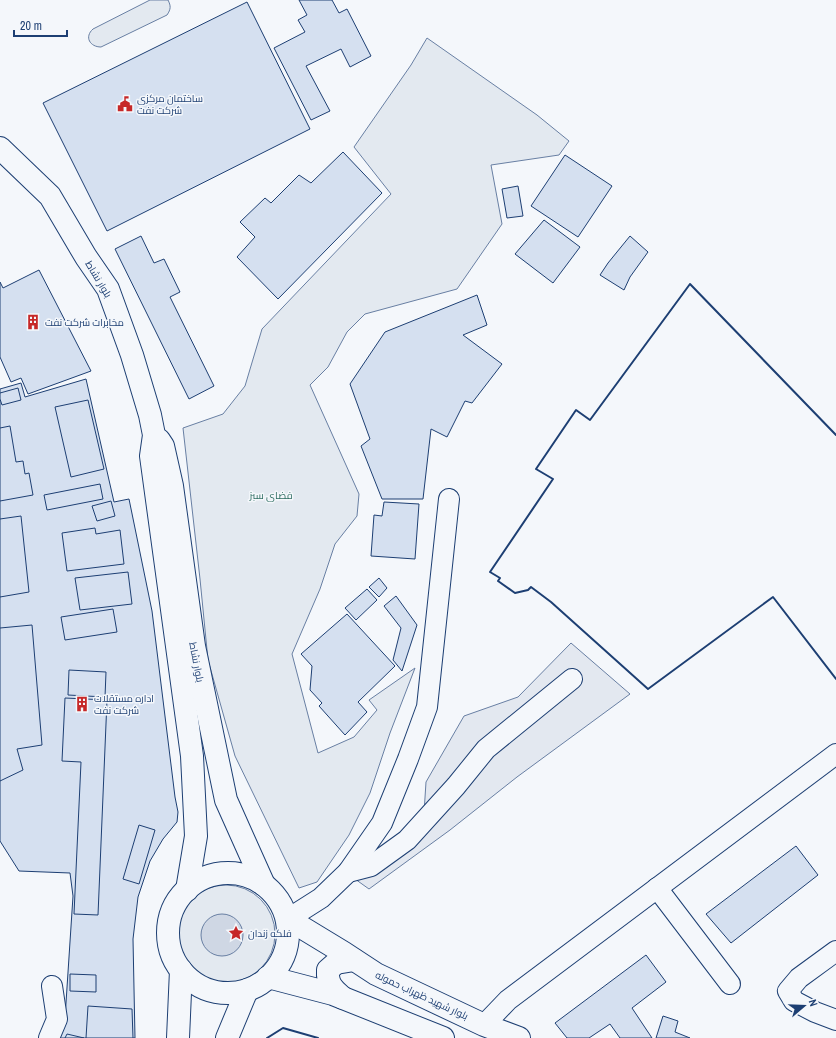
<svg xmlns="http://www.w3.org/2000/svg" width="836" height="1038" font-family="'Archivo Narrow',Cairo,sans-serif">
  <style>
    .green { fill: #e3e9f0; stroke: #687fa3 }
    .parking { fill: #e3e8f0; stroke: #687fa3 }
    .water { fill: #cfd7e4; stroke: #687fa3 }
    .building { fill: #d5e0f0; stroke: #1d3f73 }
    .lines { fill: none; stroke-linecap: round; stroke-linejoin: round }
    .minor-casing { stroke: #1d3f73; stroke-width: 22 }
    .major-casing { stroke: #1d3f73; stroke-width: 24 }
    .minor { stroke: #f4f7fb; stroke-width: 20 }
    .major { stroke: #f4f7fb; stroke-width: 22 }
    .wall { stroke: #1d3f73; stroke-width: 2 }
    .labels { text-anchor: middle; stroke-width: 3; stroke-linejoin: round; paint-order: stroke }
    .poi-label { font-size: 10px; fill: #1d3f73; stroke: #f4f7fb; text-anchor: start }
    .street-label { font-size: 10px; fill: #1d3f73; stroke: #f4f7fb }
    .park-label { font-size: 10px; fill: #2c6c60; stroke: #f4f7fb }
  </style>
  <rect width="100%" height="100%" fill="#f4f7fb"/>
  <g class="green">
    <path d="M150,0H168C171,6 171,9 167,15L101,47C90,47 84,37 93,29Z"/>
    <path d="M427,38L537,115L569,141L559,155L491,165L502,224L457,289L365,314L347,332L328,367L310,385L359,494L357,516L335,544L320,589L292,654L318,753L354,737L377,710L369,700L415,668L390,733L370,793L349,835L317,882L299,888L235,756L208,660L200,579L183,428L223,414L245,386L262,329L391,194L354,147L411,65Z"/>
    <circle cx="226" cy="934" r="49"/>
  </g>
  <path class="parking" d="M571,643L630,694L517,777L450,830L369,889L355,879L379,856L424,813L426,782L464,716L518,697Z"/>
  <circle class="water" cx="222" cy="935" r="21"/>
  <g class="building">
    <path d="M299,0H332L339,13L347,9L371,56L350,67L341,49L306,66L330,111L311,120L274,48L305,32L298,20L307,15Z"/>
    <path d="M247,2L310,129L107,231L43,103Z"/>
    <path d="M343,152L382,193L278,299L237,257L255,237L240,222L265,198L271,203L299,175L311,183Z"/>
    <path d="M565,155L612,186L578,237L531,206Z"/>
    <path d="M518,186L523,216L507,218L502,189Z"/>
    <path d="M544,220L580,247L553,283L515,254Z"/>
    <path d="M141,236L154,263L164,259L180,292L170,297L214,386L189,399L115,249Z"/>
    <path d="M630,236L648,252L630,277L624,290L600,275L608,263Z"/>
    <path d="M39,270L91,371L28,394L21,378L11,382L0,357V282L3,288Z"/>
    <path d="M477,295L487,325L463,335L502,364L472,403L465,401L447,437L431,429L423,499H382L361,446L370,439L350,384L385,332Z"/>
    <path d="M86,379L114,502L129,499L152,611L175,797L178,812L177,822L163,839L150,861L138,897L133,939L135,1038H58L65,1018L73,896L70,873L19,871L0,841V389L21,383L25,397Z"/>
    <path d="M18,388L21,400L2,405L0,399V393Z"/>
    <path d="M88,400L104,469L71,477L55,407Z"/>
    <path d="M10,426L16,462L23,461L25,474L29,473L33,495L0,501V428Z"/>
    <path d="M100,484L103,499L47,510L44,495Z"/>
    <path d="M111,501L115,516L97,521L92,506Z"/>
    <path d="M384,502L419,504L415,559L371,556L374,515L382,516Z"/>
    <path d="M21,516L29,592L0,597V519Z"/>
    <path d="M95,528L96,534L120,530L124,564L67,571L62,533Z"/>
    <path d="M128,572L132,604L80,610L75,578Z"/>
    <path d="M379,578L387,588L379,597L369,587Z"/>
    <path d="M367,589L377,600L356,620L345,608Z"/>
    <path d="M396,596L417,625L402,671L393,660L401,628L384,606Z"/>
    <path d="M113,609L117,632L65,640L61,617Z"/>
    <path d="M347,614L395,666L358,702L367,712L345,735L319,706L322,703L310,690L312,666L301,654Z"/>
    <path d="M32,625L42,745L17,749L23,770L0,781V628Z"/>
    <path d="M69,670L106,672L105,697L68,695Z"/>
    <path d="M65,698L107,700L98,915L74,914L81,762L62,761Z"/>
    <path d="M139,825L155,830L139,884L123,879Z"/>
    <path d="M796,846L818,875L731,943L706,914Z"/>
    <path d="M646,955L666,982L632,1008L652,1038H620L610,1024L589,1038H567L555,1023Z"/>
    <path d="M70,974L96,975V992L70,991Z"/>
    <path d="M88,1006L132,1009L133,1038H86Z"/>
    <path d="M663,1016L678,1021L675,1032L690,1038H656Z"/>
    <path d="M67,1034L84,1038H65Z"/>
  </g>
  <g class="lines">
    <g class="minor-casing">
      <g id="minor">
        <path d="M348,872L371,866L407,840L456,786L486,749L572,679"/>
        <path d="M657,888L730,984"/>
        <path d="M288,919L321,898L348,872L382,823L408,759L427,707L449,499"/>
        <path d="M836,951L799,978L788,991L794,1001L815,1012L836,1020"/>
        <path d="M484,1025L508,1000L836,754"/>
        <path d="M49,1038L57,1019L52,986"/>
      </g>
    </g>
    <g class="major-casing">
      <g id="major">
        <path d="M0,148L50,196L86,257L108,289L132,355L150,415L154,435L151,456L192,756L196,836L187,890"/>
        <path d="M159,440L163,446L172,486L194,646L226,800L264,885"/>
        <circle cx="228" cy="933" r="60"/>
        <path d="M288,919L344,953L376,974L484,1025L519,1038"/>
        <path d="M268,977L333,994L443,1038"/>
        <path d="M343,998C333,989 327,985 328,970L336,963L354,960"/>
        <path d="M178,1038L181,970"/>
        <path d="M227,1038L247,990"/>
      </g>
    </g>
    <use href="#minor" class="minor"/>
    <use href="#major" class="major"/>
    <g class="wall">
      <path d="M836,435L690,284L590,420L576,410L536,469L553,479L490,572L500,578L498,581L515,593L528,590L531,587L551,602L648,689L773,597L836,679"/>
      <path d="M267,1038L283,1028L318,1038"/>
    </g>
  </g>
  <defs>
    <g id="civic-bare" transform="scale(1.2)"><path d="M-.6-6.5H3V-4.5H.6V-3L4-1V1h2V6H-6V1h2V-1L-.6-3ZM-1.2 2.5V6h2.4V2.5Z" fill="#c62828" stroke="#f4f7fb" stroke-width="2.5" paint-order="stroke"/></g>
    <g id="building-bare" transform="scale(1.2)"><path d="M-4-6H4V6H1V3H-1V6H-4ZM-2.5-4.3h1.7v1.8h-1.7ZM.8-4.3h1.7v1.8H.8ZM-2.5-1h1.7V.8h-1.7ZM.8-1h1.7V.8H.8Z" fill="#c62828" stroke="#f4f7fb" stroke-width="2.5" paint-order="stroke"/></g>
    <g id="sight-bare" transform="scale(1.2)"><path d="M0-6L1.8-2.2L6-1.7L2.9 1.2L3.7 5.4L0 3.3L-3.7 5.4L-2.9 1.2L-6-1.7L-1.8-2.2Z" fill="#c62828" stroke="#f4f7fb" stroke-width="2.5" paint-order="stroke"/></g>
  </defs>
  <g fill-rule="evenodd">
    <use href="#civic-bare" x="125" y="104"/>
    <use href="#building-bare" x="33" y="322"/>
    <use href="#building-bare" x="82" y="704"/>
    <use href="#sight-bare" x="236" y="933"/>
  </g>
  <g class="labels">
    <g class="poi-label">
      <text x="137" y="102">ساختمان مرکزی<tspan x="137" dy="12">شرکت نفت</tspan></text>
      <text x="45" y="326">مخابرات شرکت نفت</text>
      <text x="94" y="702">اداره مستقلات<tspan x="94" dy="12">شرکت نفت</tspan></text>
      <text x="248" y="937">فلکه زندان</text>
    </g>
    <g class="street-label">
      <text transform="translate(99 279) rotate(59)" y="4">بلوار نشاط</text>
      <text transform="translate(197 662) rotate(79)" y="4">بلوار نشاط</text>
      <text transform="translate(422 995) rotate(25)" y="4">بلوار شهید ظهراب حموله</text>
    </g>
    <g class="park-label">
      <text x="271" y="499">فضای سبز</text>
    </g>
  </g>
  <g transform="translate(804 1006) rotate(71)" stroke="#f4f7fb" stroke-width="3" paint-order="stroke">
  <path d="M0-3L7 15L0 10L-7 15Z" fill="#1d3f73"/>
  <text y="-6" font-size="11" font-weight="bold" text-anchor="middle" fill="#1d3f73">N</text>
  </g>
  <path d="M14 30v6h53v-6" fill="none" stroke="#1d3f73" stroke-width="2"/>
  <text x="20" y="30" font-size="12" fill="#1d3f73" stroke="#f4f7fb" stroke-width="3" paint-order="stroke">20 m</text>
</svg>
